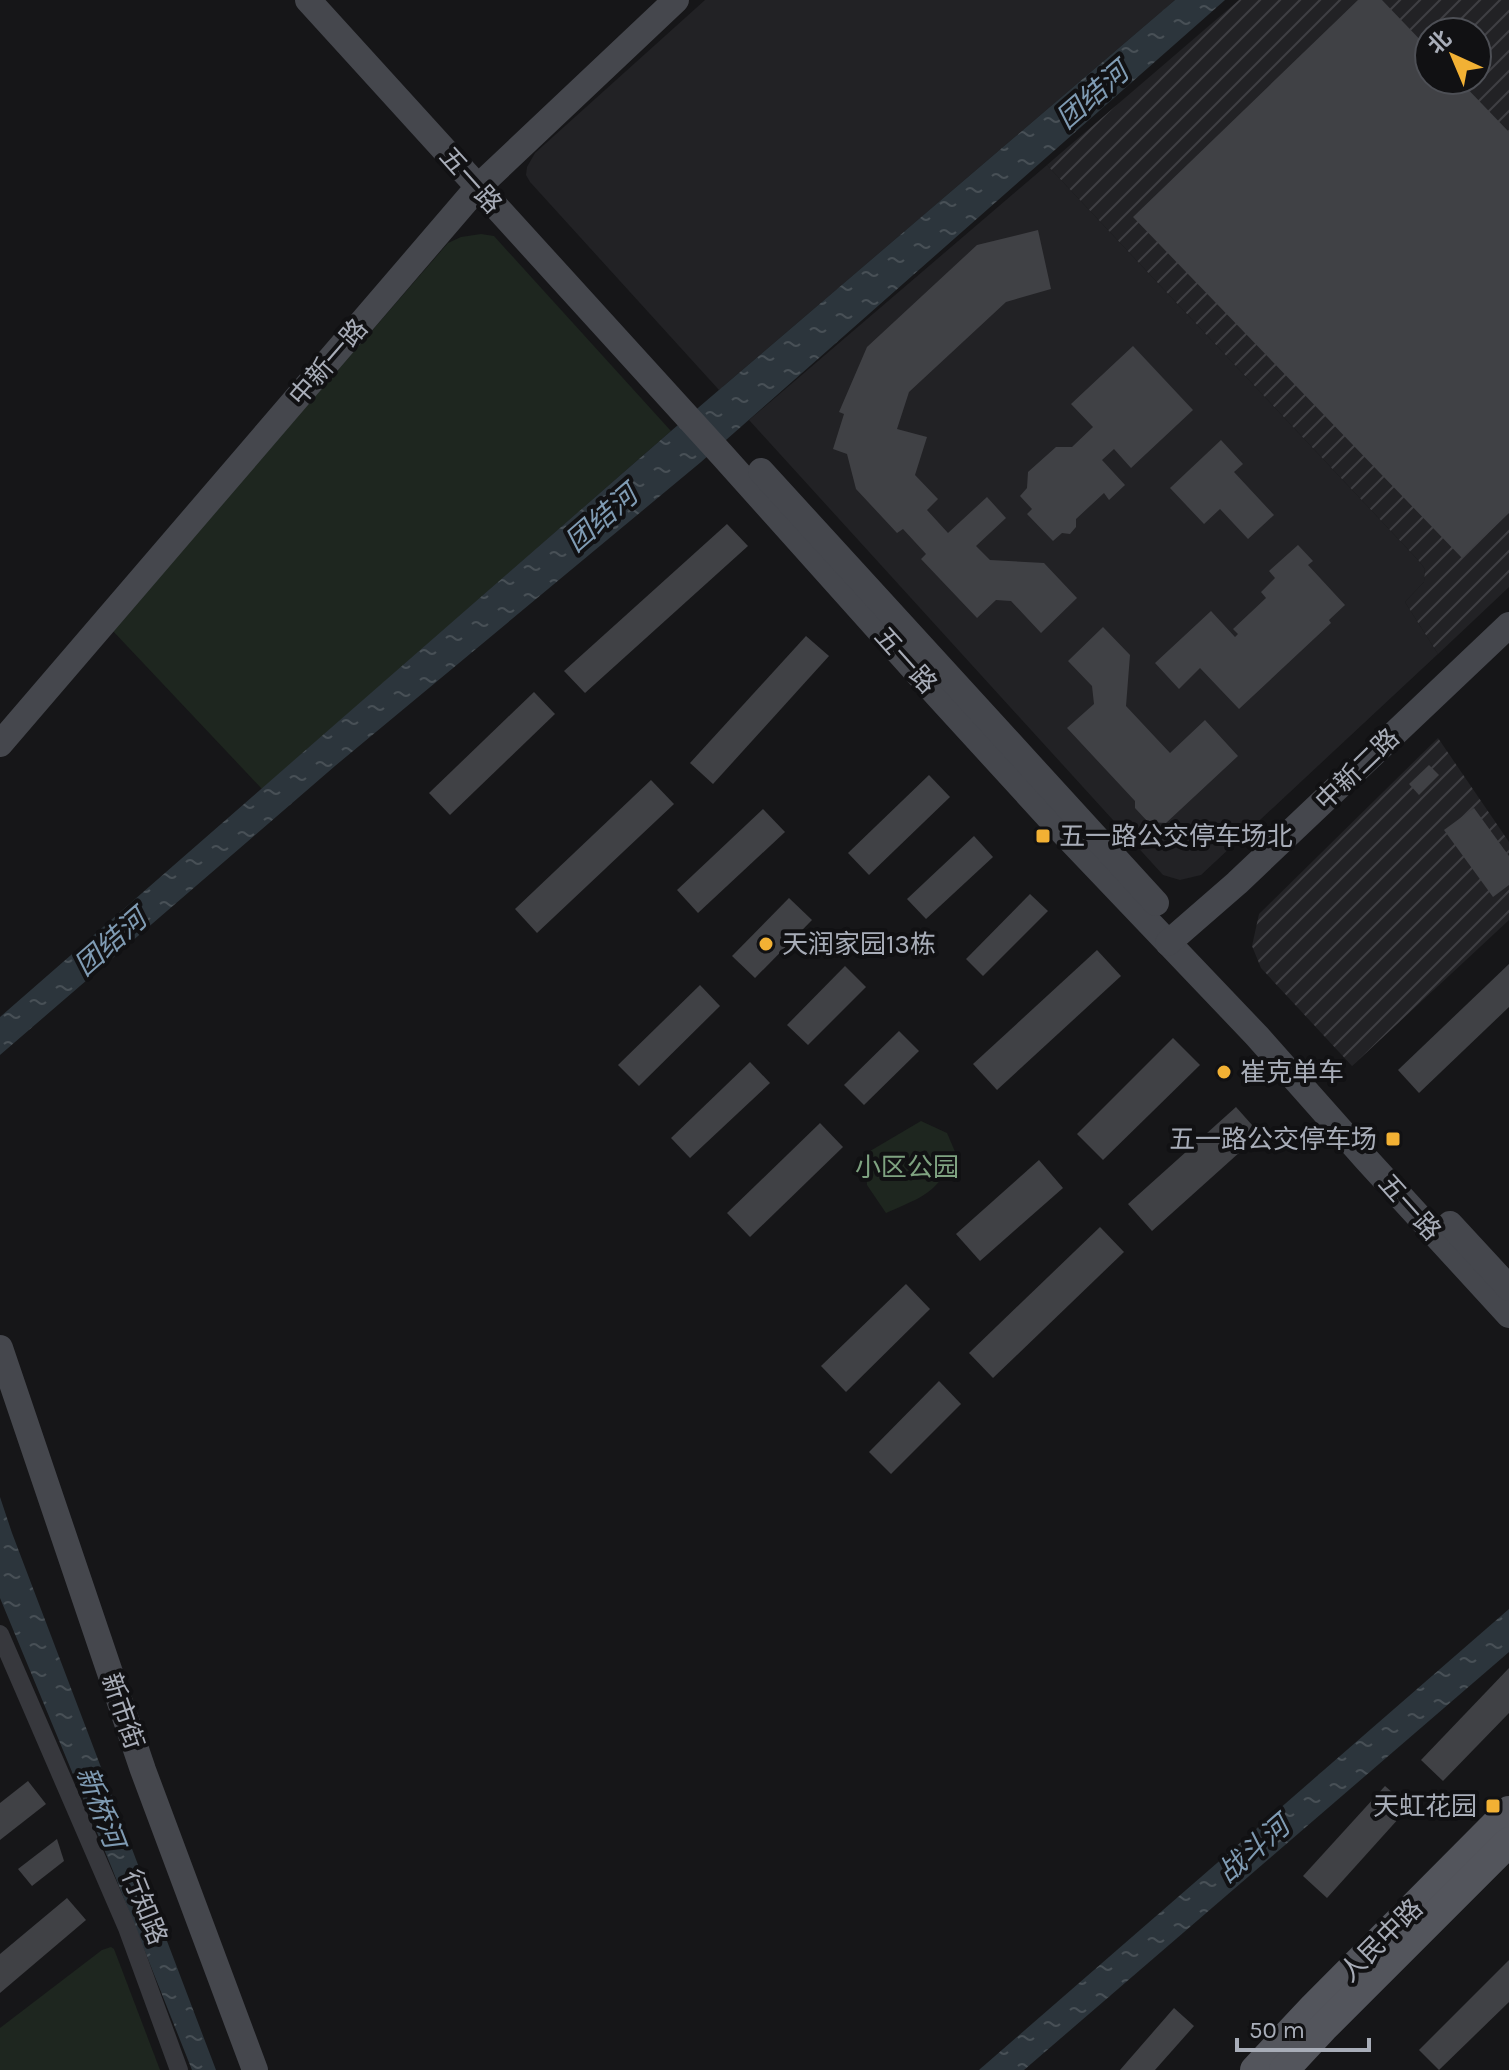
<svg xmlns="http://www.w3.org/2000/svg" width="1509" height="2070" font-family="Karla,'Noto Sans SC',sans-serif">
  <style>
    .built { fill: #222225 }
    .industrial { fill: url(#industrial-furrows); fill-rule: evenodd }
    .green { fill: #1e261f }
    .water { fill: url(#water-ripples) }
    .building { fill: #404145 }
    .lines { fill: none; stroke-linecap: round; stroke-linejoin: round }
    .street { stroke: #37383d; stroke-width: 18 }
    .secondary { stroke: #45474d; stroke-width: 26 }
    .primary { stroke: #53555c; stroke-width: 30 }
    .poi-dot { fill: #f2b134; stroke: #111113; stroke-width: 3 }
    .labels { text-anchor: middle; stroke-width: 8; stroke-linejoin: round; paint-order: stroke }
    .street-label { font-size: 26px; fill: #a8adb8; stroke: #111113 }
    .poi-label { font-size: 26px; fill: #a8adb8; stroke: #111113; text-anchor: start }
    .park-label { font-size: 26px; fill: #7fa381; stroke: #111113 }
    .water-label { font-size: 28px; font-style: italic; fill: #7f9bb3; stroke: #111113 }
  </style>
  <defs>
    <pattern id="industrial-furrows" width="10" height="10" patternUnits="userSpaceOnUse" patternTransform="scale(2)"><rect width="10" height="10" fill="#222225"/><path d="M-1 1l2-2M0 10L10 0M9 11l2-2" fill="none" stroke="#3f3f43"/></pattern>
    <pattern id="water-ripples" width="26" height="14" patternUnits="userSpaceOnUse" patternTransform="scale(2)"><rect width="26" height="14" fill="#2c353c"/><path d="M2 4q2-2 4 0t4 0M15 11q2-2 4 0t4 0" fill="none" stroke="#485056"/></pattern>
  </defs>
  <rect width="100%" height="100%" fill="#161618"/>
  <g class="built">
    <path d="M705,0H1175L719,390L530,182L526,175L527,167L535,153Z"/>
    <path d="M1047,165L1419,561L1425,569L1424,582L1405,602L1438,654L1201,875L1180,880L1163,875L749,420Z"/>
  </g>
  <g class="industrial">
    <path d="M1239,0H1509V587L1438,654L1405,602L1424,582L1425,569L1419,561L1047,165ZM1429,32H1477V80H1429Z"/>
    <path d="M1438,738L1509,842V920L1352,1066L1261,968L1252,946L1259,914Z"/>
  </g>
  <g class="green">
    <path d="M481,234L494,236L671,431L262,789L112,630L448,243L461,237Z"/>
    <path d="M921,1121L947,1133L956,1154C937,1193 925,1196 886,1213L867,1185L865,1154Z"/>
    <path d="M111,1947L114,1949L160,2070H0V2028L102,1950Z"/>
  </g>
  <g class="water">
    <path d="M1175,0H1225L701,462L335,766L0,1055V1017L671,431Z"/>
    <path d="M0,1497L12,1533L216,2070H192L111,1866L0,1598Z"/>
    <path d="M1509,1609V1652L1024,2070H979Z"/>
  </g>
  <g class="building">
    <path d="M1358,0H1382L1429,49V80H1459L1509,132V513L1462,558L1133,217Z"/>
    <path d="M1038,230L1051,289L1006,302L909,392L897,429L927,437L915,475L938,499L927,510L948,533L987,497L1006,518L976,546L990,560L1044,563L1077,598L1041,633L1011,601L996,600L977,618L921,559L926,554L903,529L897,533L856,489L847,454L833,449L844,414L839,412L867,347L977,245Z"/>
    <path d="M1133,346L1193,410L1131,468L1114,449L1102,460L1125,485L1109,500L1104,493L1076,519V527L1070,534L1062,533L1053,541L1027,514L1032,509L1020,496L1027,488L1028,472L1056,447H1072L1093,427L1071,404Z"/>
    <path d="M1221,440L1243,464L1234,472L1274,515L1248,539L1220,509L1204,524L1170,488Z"/>
    <path d="M727,524L748,546L585,693L564,671Z"/>
    <path d="M1298,545L1313,561L1308,565L1345,605L1329,620L1331,623L1239,709L1200,668L1179,689L1155,663L1211,611L1235,637L1238,634L1233,629L1266,598L1261,592L1275,578L1269,571Z"/>
    <path d="M1103,627L1130,655L1126,706L1170,753L1205,720L1238,756L1166,823L1148,822L1135,808V801L1067,728L1094,704L1092,686L1068,661Z"/>
    <path d="M806,636L829,656L713,784L690,763Z"/>
    <path d="M534,692L555,714L450,815L429,793Z"/>
    <path d="M1429,765L1439,775L1419,795L1409,784Z"/>
    <path d="M929,775L950,797L869,875L848,853Z"/>
    <path d="M651,780L674,804L537,933L515,909Z"/>
    <path d="M1474,808L1509,856V885L1493,897L1444,830Z"/>
    <path d="M763,809L785,832L698,913L677,890Z"/>
    <path d="M974,836L993,857L926,919L907,899Z"/>
    <path d="M1030,894L1048,911L983,976L966,959Z"/>
    <path d="M789,898L812,920L755,978L732,956Z"/>
    <path d="M1097,950L1121,976L997,1090L973,1064Z"/>
    <path d="M1509,964V1007L1419,1093L1398,1070Z"/>
    <path d="M845,966L866,987L808,1045L787,1025Z"/>
    <path d="M700,985L720,1006L639,1086L618,1065Z"/>
    <path d="M899,1031L919,1051L864,1105L844,1085Z"/>
    <path d="M1173,1038L1200,1065L1103,1160L1077,1134Z"/>
    <path d="M750,1062L770,1083L690,1158L671,1138Z"/>
    <path d="M1236,1107L1260,1134L1152,1231L1128,1204Z"/>
    <path d="M820,1123L843,1147L750,1237L727,1213Z"/>
    <path d="M1039,1160L1063,1188L980,1261L956,1234Z"/>
    <path d="M1100,1227L1124,1252L993,1378L969,1353Z"/>
    <path d="M906,1284L930,1309L846,1392L821,1366Z"/>
    <path d="M939,1381L961,1404L891,1474L869,1452Z"/>
    <path d="M1509,1668V1713L1443,1781L1421,1760Z"/>
    <path d="M28,1781L46,1804L0,1840V1803Z"/>
    <path d="M1385,1786L1409,1807L1327,1898L1303,1876Z"/>
    <path d="M57,1839L64,1861L32,1886L18,1869Z"/>
    <path d="M67,1898L86,1920L0,1993V1954Z"/>
    <path d="M1509,1960V2002L1439,2070L1419,2050Z"/>
    <path d="M1174,2008L1194,2026L1155,2070H1120Z"/>
  </g>
  <g class="lines">
    <path class="street" d="M0,1634L127,1928L179,2070"/>
    <g class="secondary">
      <path d="M308,0L723,456L938,696L1054,823L1257,1036L1367,1160L1509,1315"/>
      <path d="M761,471L1156,903"/>
      <path d="M0,744L478,187L676,0"/>
      <path d="M1168,943L1237,883L1509,625"/>
      <path d="M1450,1224L1509,1288"/>
      <path d="M0,1348L143,1770L255,2070"/>
    </g>
    <g class="primary">
      <path d="M1255,2070L1314,2007L1509,1811"/>
      <path d="M1284,2070L1323,2028L1509,1842"/>
    </g>
  </g>
  <g class="poi-dot">
    <rect x="1035" y="828" width="16" height="16" rx="4"/>
    <circle cx="766" cy="944" r="8"/>
    <circle cx="1224" cy="1072" r="8"/>
    <rect x="1385" y="1131" width="16" height="16" rx="4"/>
    <rect x="1485" y="1798" width="16" height="16" rx="4"/>
  </g>
  <g class="labels">
    <g class="street-label">
      <text transform="translate(471 180) rotate(48)" y="9">五一路</text>
      <text transform="translate(328 362) rotate(-49)" y="9">中新一路</text>
      <text transform="translate(906 660) rotate(48)" y="9">五一路</text>
      <text transform="translate(1357 769) rotate(-44)" y="9">中新二路</text>
      <text transform="translate(1410 1207) rotate(48)" y="9">五一路</text>
      <text transform="translate(123 1711) rotate(71)" y="9">新市街</text>
      <text transform="translate(145 1907) rotate(68)" y="9">行知路</text>
      <text transform="translate(1381 1940) rotate(-45)" y="9">人民中路</text>
    </g>
    <g class="poi-label">
      <text x="1059" y="845">五一路公交停车场北</text>
      <text x="782" y="953">天润家园13栋</text>
      <text x="1240" y="1081">崔克单车</text>
      <text x="1377" y="1148" text-anchor="end">五一路公交停车场</text>
      <text x="1477" y="1815" text-anchor="end">天虹花园</text>
    </g>
    <g class="park-label">
      <text x="907" y="1176">小区公园</text>
    </g>
    <g class="water-label">
      <text transform="translate(1092 95) rotate(-41)" y="10">团结河</text>
      <text transform="translate(601 518) rotate(-41)" y="10">团结河</text>
      <text transform="translate(110 942) rotate(-41)" y="10">团结河</text>
      <text transform="translate(101 1807) rotate(69)" y="10">新桥河</text>
      <text transform="translate(1253 1849) rotate(-41)" y="10">战斗河</text>
    </g>
  </g>
  <g transform="translate(1453 56) rotate(316)"><circle r="38" fill="#111113" stroke="#4d4f55" stroke-width="2"/>
  <path d="M0-6L14 30L0 20L-14 30Z" fill="#f2b134"/>
  <text y="-12" font-size="22" font-weight="bold" text-anchor="middle" fill="#a8adb8">北</text>
  </g>
  <path d="M1237 2038v12h132v-12" fill="none" stroke="#a8adb8" stroke-width="4"/>
  <text x="1249" y="2038" font-size="24" fill="#a8adb8" stroke="#111113" stroke-width="6" paint-order="stroke">50 m</text>
</svg>
